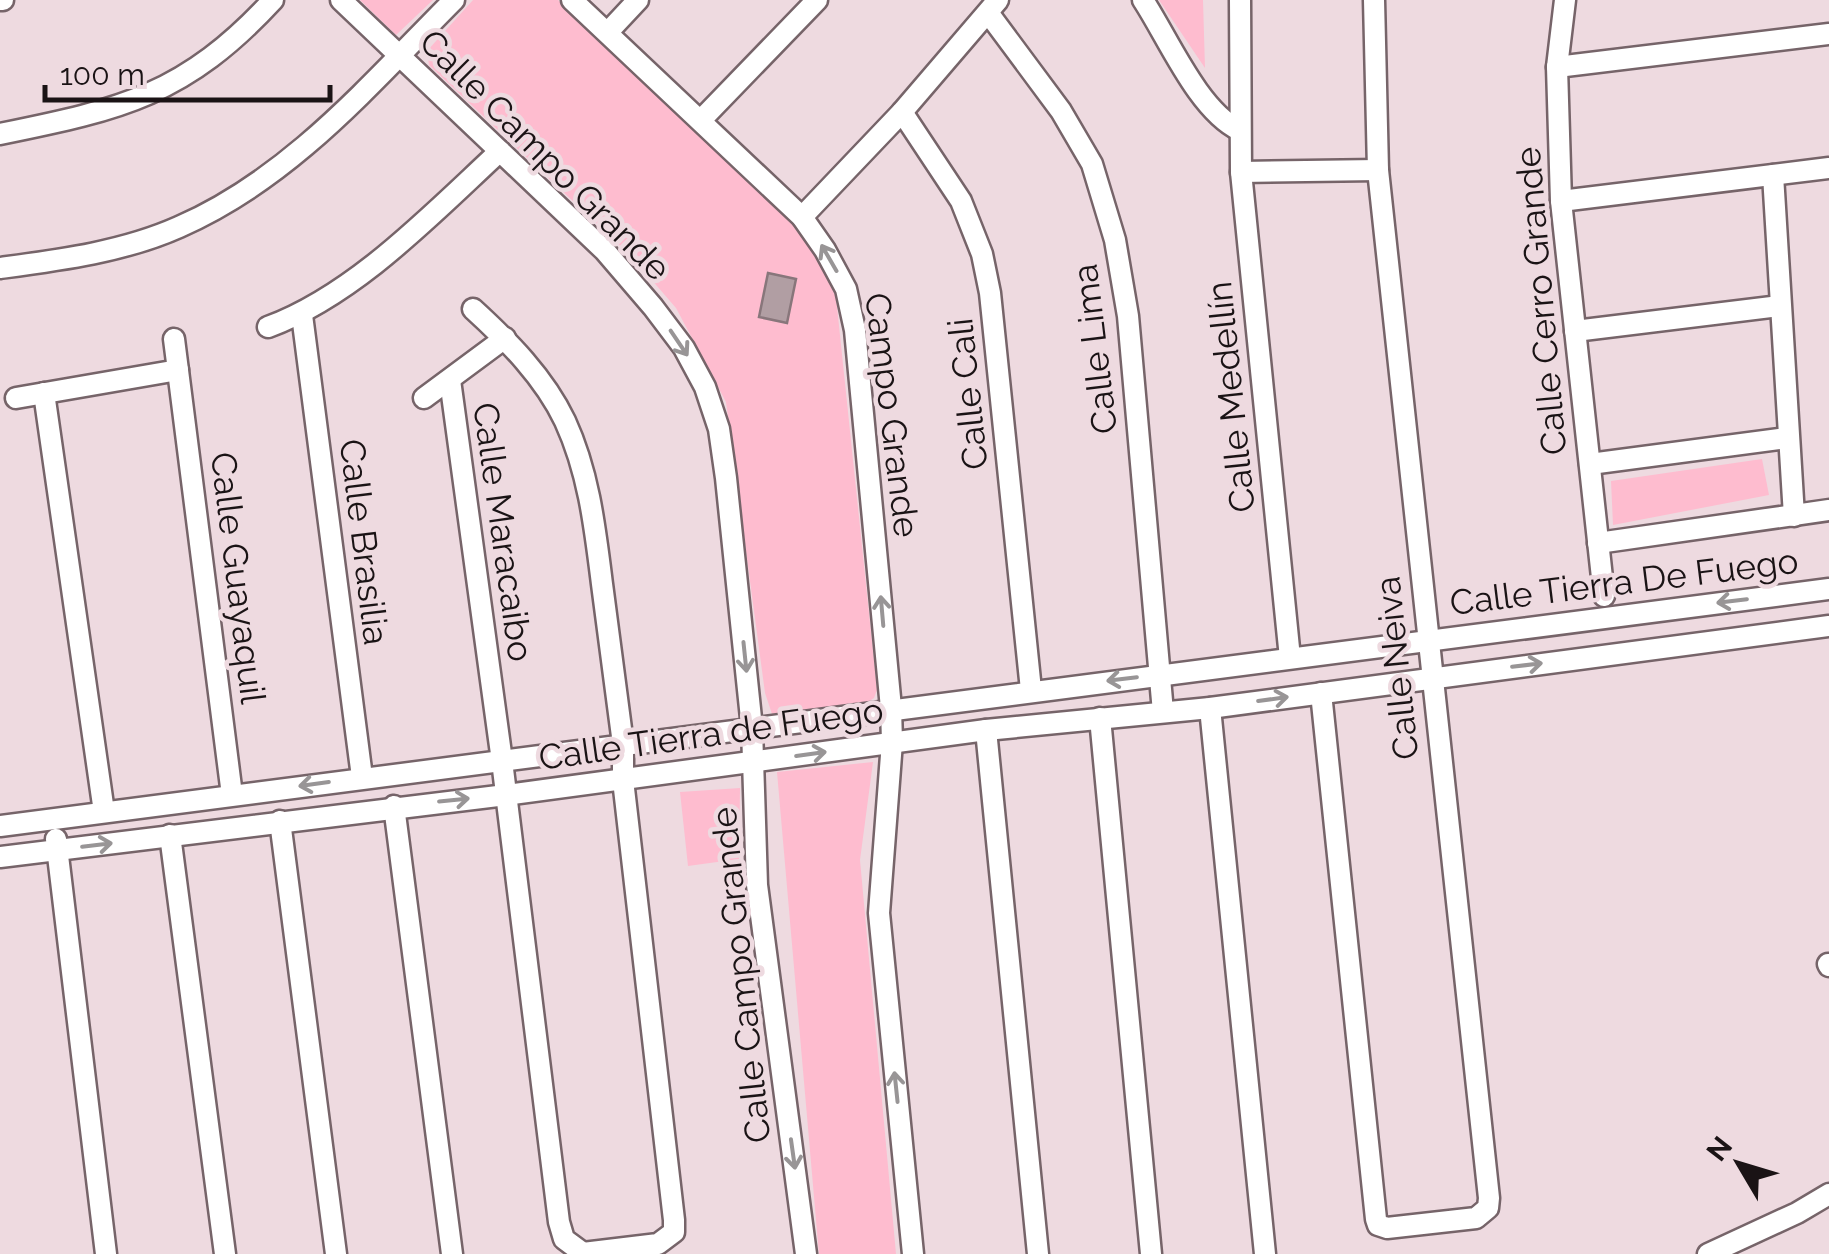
<svg xmlns="http://www.w3.org/2000/svg" width="1829" height="1254" font-family="Raleway,sans-serif">
  <style>
    .green { fill: #febccf }
    .building { fill: #b19ea3; stroke: #88767b; stroke-width: 2.5 }
    .lines { fill: none; stroke-linecap: round; stroke-linejoin: round }
    .minor-casing { stroke: #766469; stroke-width: 25 }
    .minor { stroke: #fff; stroke-width: 20 }
    .oneway { stroke: #989596 }
    .labels { text-anchor: middle; stroke-width: 9; stroke-linejoin: round; paint-order: stroke }
    .street-label { font-size: 35px; fill: #1a1315; stroke: #eedae0 }
  </style>
  <rect width="100%" height="100%" fill="#eedae0"/>
  <g class="green">
    <path d="M360,0H433L396,35Z"/>
    <path d="M473,0H558L792,221L813,250L836,297L877,690L874,698L860,707L772,714L765,693L726,402L676,308L631,256L429,65L427,51Z"/>
    <path d="M1159,0H1203L1205,68Z"/>
    <path d="M1762,459L1769,495L1613,525L1611,481Z"/>
    <path d="M873,762L860,860L896,1254H819L777,772Z"/>
    <path d="M740,788L739,859L688,866L680,792Z"/>
  </g>
  <path class="building" d="M768,273L796,279L787,323L759,317Z"/>
  <g class="lines">
    <g class="minor-casing">
      <g id="minor">
        <path d="M0,0H3"/>
        <path d="M341,0L605,251L653,307L684,348L705,387L719,429L726,478L752,728L757,885L806,1254"/>
        <path d="M572,0L802,217L825,250L846,289L855,330L891,708L892,742L879,913L913,1254"/>
        <path d="M1143,0C1168,38 1198,110 1239,130"/>
        <path d="M1240,0L1241,172L1290,658"/>
        <path d="M1565,0L1557,67L1561,201L1604,596"/>
        <path d="M989,14L1061,111L1092,164L1115,240L1128,316L1163,712"/>
        <path d="M608,32L638,0"/>
        <path d="M1557,67L1829,34"/>
        <path d="M902,112L961,201L982,254L990,293L1031,690"/>
        <path d="M701,120L817,0"/>
        <path d="M0,134C123,109 185,95 273,0"/>
        <path d="M1241,172L1378,170"/>
        <path d="M1773,175L1794,516"/>
        <path d="M1561,201L1829,168"/>
        <path d="M802,217L902,112L998,0"/>
        <path d="M0,268C60,260 123,252 179,227C291,178 369,85 454,0"/>
        <path d="M302,315L362,777"/>
        <path d="M268,327C355,295 432,214 500,151"/>
        <path d="M1575,331L1780,306"/>
        <path d="M174,339L232,795"/>
        <path d="M450,380L502,761L559,1222L564,1239L583,1253L658,1244L674,1232V1220L623,780V744C616,690 609,637 602,584C595,528 589,473 565,421C544,377 508,341 473,309"/>
        <path d="M44,393L104,812"/>
        <path d="M16,398L178,370"/>
        <path d="M424,398L505,338"/>
        <path d="M1590,464L1787,438"/>
        <path d="M1598,543L1829,510"/>
        <path d="M1321,693L1376,1219L1378,1225L1387,1228L1476,1218L1488,1208L1489,1198L1378,170L1374,0"/>
        <path d="M1210,708L1265,1254"/>
        <path d="M1100,718L1151,1254"/>
        <path d="M986,730L1038,1254"/>
        <path d="M394,806L452,1254"/>
        <path d="M280,821L336,1254"/>
        <path d="M0,826L1829,589"/>
        <path d="M170,835L225,1254"/>
        <path d="M56,839L106,1254"/>
        <path d="M0,857L506,795L986,730L1210,708L1829,626"/>
        <path d="M1828,964L1829,966"/>
        <path d="M1708,1254L1797,1213L1829,1194"/>
      </g>
    </g>
    <use href="#minor" class="minor"/>
  </g>
  <defs><path id="oneway-shaft" d="M-6 0H5M1.5-3L5.5 0L1.5 3" fill="none" stroke-width="1.6" stroke-linecap="round" stroke-linejoin="round" transform="scale(2.5)"/></defs>
  <g class="oneway">
    <use href="#oneway-shaft" transform="translate(829 258) rotate(-120)"/>
    <use href="#oneway-shaft" transform="translate(679 343) rotate(56)"/>
    <use href="#oneway-shaft" transform="translate(1732 601) rotate(173)"/>
    <use href="#oneway-shaft" transform="translate(882 611) rotate(-95)"/>
    <use href="#oneway-shaft" transform="translate(745 657) rotate(84)"/>
    <use href="#oneway-shaft" transform="translate(1527 665) rotate(-7)"/>
    <use href="#oneway-shaft" transform="translate(1122 679) rotate(173)"/>
    <use href="#oneway-shaft" transform="translate(1273 699) rotate(-8)"/>
    <use href="#oneway-shaft" transform="translate(811 754) rotate(-8)"/>
    <use href="#oneway-shaft" transform="translate(314 784) rotate(172)"/>
    <use href="#oneway-shaft" transform="translate(454 800) rotate(-6)"/>
    <use href="#oneway-shaft" transform="translate(97 845) rotate(-7)"/>
    <use href="#oneway-shaft" transform="translate(896 1087) rotate(-96)"/>
    <use href="#oneway-shaft" transform="translate(793 1154) rotate(82)"/>
  </g>
  <g class="labels">
    <g class="street-label">
      <text transform="translate(545 155) rotate(45)" y="12">Calle Campo Grande</text>
      <text transform="translate(1541 301) rotate(-95)" y="12">Calle Cerro Grande</text>
      <text transform="translate(1095 349) rotate(-97)" y="12">Calle Lima</text>
      <text transform="translate(968 394) rotate(-96)" y="12">Calle Cali</text>
      <text transform="translate(1231 397) rotate(-96)" y="12">Calle Medellín</text>
      <text transform="translate(892 415) rotate(83)" y="12">Campo Grande</text>
      <text transform="translate(503 532) rotate(82)" y="12">Calle Maracaibo</text>
      <text transform="translate(364 542) rotate(83)" y="12">Calle Brasilia</text>
      <text transform="translate(238 578) rotate(83)" y="12">Calle Guayaquil</text>
      <text transform="translate(1624 582) rotate(-7)" y="12">Calle Tierra De Fuego</text>
      <text transform="translate(1397 668) rotate(-96)" y="12">Calle Neiva</text>
      <text transform="translate(711 734) rotate(-8)" y="12">Calle Tierra de Fuego</text>
      <text transform="translate(741 975) rotate(-96)" y="12">Calle Campo Grande</text>
    </g>
  </g>
  <g transform="translate(1739 1164) rotate(308)" stroke="#eedae0" stroke-width="8" paint-order="stroke">
  <path d="M0-8L18 38L0 25L-18 38Z" fill="#1a1315"/>
  <text y="-15" font-size="28" font-weight="bold" text-anchor="middle" fill="#1a1315">N</text>
  </g>
  <path d="M45 85v15h285v-15" fill="none" stroke="#1a1315" stroke-width="5"/>
  <text x="60" y="85" font-size="30" fill="#1a1315" stroke="#eedae0" stroke-width="8" paint-order="stroke">100 m</text>
</svg>
